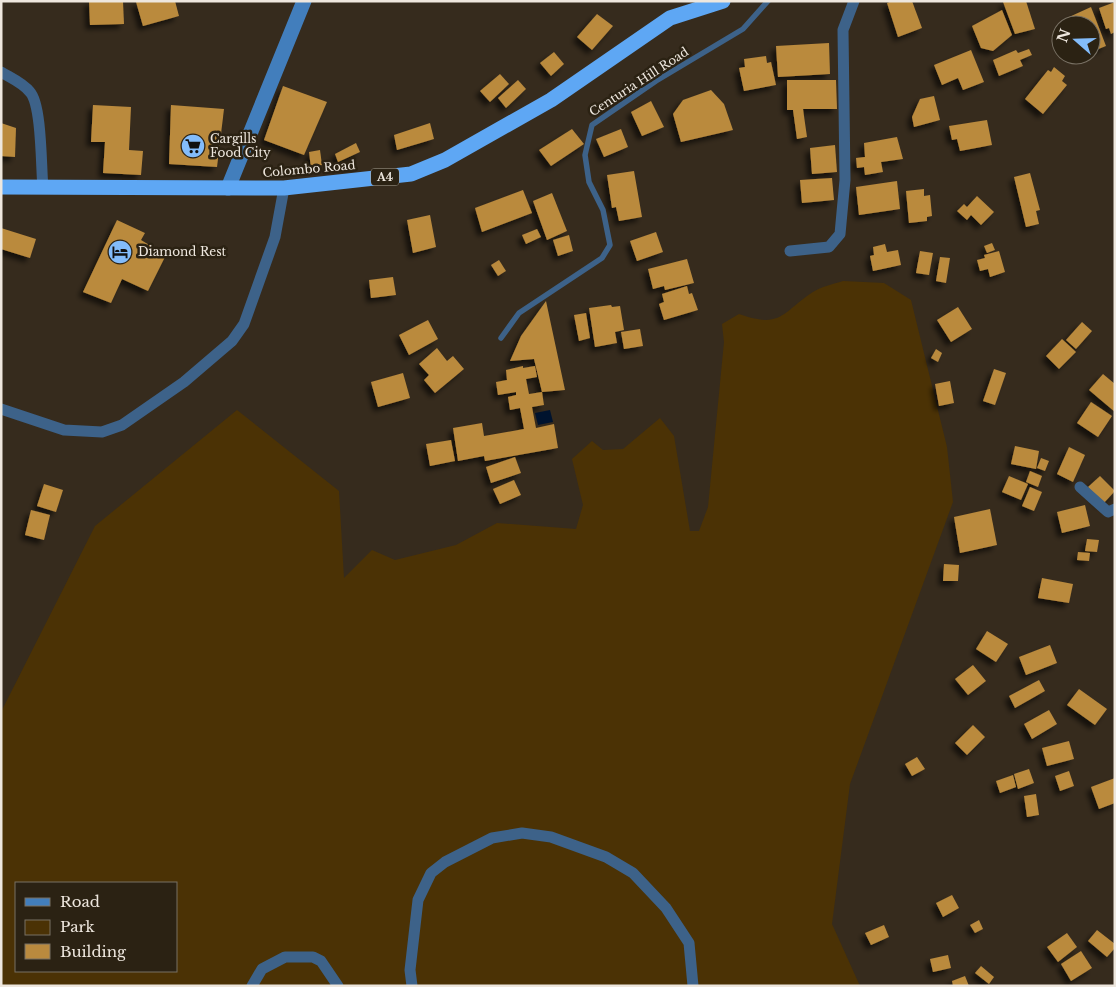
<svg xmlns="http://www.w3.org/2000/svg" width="1116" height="987" font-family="'Libre Baskerville',serif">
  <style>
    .green { fill: #4b3205; fill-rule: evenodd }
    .water { fill: #00132e }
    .building { fill: #ba8a3e; filter: url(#shadow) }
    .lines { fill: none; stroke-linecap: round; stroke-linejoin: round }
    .lane { stroke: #3d6289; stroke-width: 5.5 }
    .street { stroke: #3d6289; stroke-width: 11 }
    .secondary { stroke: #427ebc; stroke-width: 15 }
    .highway { stroke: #5ea7f4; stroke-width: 15 }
    .labels { text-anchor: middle; stroke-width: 5; stroke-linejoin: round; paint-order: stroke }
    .shield { fill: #2b2213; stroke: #b4aca1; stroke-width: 1 }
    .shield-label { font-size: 11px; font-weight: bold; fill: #eee7de }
    .street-label { font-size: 12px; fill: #eee7de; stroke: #2b2213 }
    .poi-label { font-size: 12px; fill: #eee7de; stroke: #2b2213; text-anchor: start }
  </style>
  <defs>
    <filter id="shadow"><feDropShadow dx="-4.5" dy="4.5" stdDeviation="2.5" flood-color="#0009"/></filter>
  </defs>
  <rect width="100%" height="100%" fill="#362b1d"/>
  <path class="green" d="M843,281L884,283L911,300L947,447L953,502L850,784L832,924L860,986H1V712L95,526L237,410L339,491L344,578L372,550L395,560L456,545L497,523L576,529L583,505L572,459L592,441L603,450L623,449L660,418L674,436L690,531H699L708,507L724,342L722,324L739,314C782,329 781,313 813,292C821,287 833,284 843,281ZM16,883H176V971H16Z"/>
  <path class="water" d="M550,410L553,422L538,425L535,413Z"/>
  <g class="building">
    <path d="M89,1H123L124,24L90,25Z"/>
    <path d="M175,1L179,16L143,26L136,2Z"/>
    <path d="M892,1H912L922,28L898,37L887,3Z"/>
    <path d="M1026,1L1035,29L1015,34L1003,2Z"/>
    <path d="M1115,2V32L1111,34L1109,28L1106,29L1099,8Z"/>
    <path d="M1091,7L1106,46L1091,52V25H1069L1067,18Z"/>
    <path d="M1002,10L1012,35L993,51L981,48L972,26Z"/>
    <path d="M597,14L613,26L592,50L577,37Z"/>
    <path d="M829,43L830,74L778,77L776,46Z"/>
    <path d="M1029,49L1032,55L1020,60L1023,66L999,76L993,60L1016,50L1018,53Z"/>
    <path d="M971,50L984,82L963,90L958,78L942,85L934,65Z"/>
    <path d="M554,52L564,64L551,76L540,63Z"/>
    <path d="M766,56L767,63L771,62L776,85L744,91L739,68L745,67L744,59Z"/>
    <path d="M1054,67L1065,76L1062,81L1067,85L1043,114L1025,99L1048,70L1051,72Z"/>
    <path d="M500,74L509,84L490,102L480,91Z"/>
    <path d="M518,80L526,89L506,108L498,98Z"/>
    <path d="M787,80H836L837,109H803L807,137L797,139L793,110H787Z"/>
    <path d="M283,86L327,102L304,155L264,140Z"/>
    <path d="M711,90L724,104L733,130L681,142L673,114L683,100Z"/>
    <path d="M934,96L940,120L914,127L912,117L920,99Z"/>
    <path d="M651,101L664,127L642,136L631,112Z"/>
    <path d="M93,105L131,107L129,150L143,151L141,175L103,173L105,142H91Z"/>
    <path d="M171,105L224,109L217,167L169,164Z"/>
    <path d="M987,120L992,145L960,151L957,139L952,140L949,126Z"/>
    <path d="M1,123L16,128L15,157L1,156Z"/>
    <path d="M430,123L434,139L397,150L394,135Z"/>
    <path d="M572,129L584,144L551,166L539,150Z"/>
    <path d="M621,129L628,147L604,157L596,139Z"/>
    <path d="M897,137L903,159L881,162L883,172L865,175L864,167L857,168L856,158L865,157L864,143Z"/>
    <path d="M356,143L360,152L338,162L335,154Z"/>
    <path d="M835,145L837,172L812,174L810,148Z"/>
    <path d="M320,150L322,165L311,168L309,152Z"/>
    <path d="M634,171L642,217L619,221L616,207L612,208L607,175Z"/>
    <path d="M1030,173L1040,210L1036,211L1039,224L1026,227L1014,177Z"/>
    <path d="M832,178L834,200L802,203L800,180Z"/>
    <path d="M897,181L900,209L859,215L856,187Z"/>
    <path d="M924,189V196L930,195L932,216L927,217V221L909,223L906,191Z"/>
    <path d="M523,190L532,213L482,232L475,208Z"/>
    <path d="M552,193L567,231L547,240L533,201Z"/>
    <path d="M977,196L994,212L981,225L971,215L967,220L957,211L964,204L967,207Z"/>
    <path d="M430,215L436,247L413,253L407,220Z"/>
    <path d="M117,220L145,233L141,240L166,255L148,291L122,279L111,303L83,292Z"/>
    <path d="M1,228L36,239L30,258L1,249Z"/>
    <path d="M537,229L541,237L526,244L522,235Z"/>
    <path d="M656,232L663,252L637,261L630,241Z"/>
    <path d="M569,235L573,251L558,256L553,240Z"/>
    <path d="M992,243L995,250L987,253L984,246Z"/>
    <path d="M885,244L887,252L898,250L901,265L873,271L870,256L874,255L873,247Z"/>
    <path d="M920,251L933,253L929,275L916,273Z"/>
    <path d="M999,251L1005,272L990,277L988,269L980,271L977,260L985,258L984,255Z"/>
    <path d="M940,257L950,258L946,283L936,281Z"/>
    <path d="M687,259L694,283L665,290L664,286L653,289L648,269Z"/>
    <path d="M499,260L506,271L498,276L491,265Z"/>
    <path d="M393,277L396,295L371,298L369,280Z"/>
    <path d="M687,286L689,294L692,293L698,310L664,320L659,304L664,302L662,294Z"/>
    <path d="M546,301L565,390L542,392L534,359L510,361L521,336Z"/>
    <path d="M611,305L612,307L620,306L624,330L615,332L617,343L595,347L589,308Z"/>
    <path d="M958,307L972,329L951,342L937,320Z"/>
    <path d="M586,313L590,338L579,341L574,315Z"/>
    <path d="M428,320L438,339L409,355L399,335Z"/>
    <path d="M1082,322L1092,331L1076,349L1066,340Z"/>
    <path d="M640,329L643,346L624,349L621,332Z"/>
    <path d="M1062,339L1076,352L1059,369L1046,356Z"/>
    <path d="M437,348L447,361L453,356L464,369L435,393L424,380L429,375L419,364Z"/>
    <path d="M936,349L942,353L938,362L931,358Z"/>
    <path d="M523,366V368L535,366L537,377L526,379L529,394L542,392L544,405L532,407L536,428L554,424L558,448L485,461L484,456L458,461L453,428L482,423L484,436L524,429L520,408L510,410L508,397L516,395V392L498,395L496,382L507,380L506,370Z"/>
    <path d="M994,369L1006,373L995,405L983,401Z"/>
    <path d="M403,373L410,398L378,407L371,382Z"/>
    <path d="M1103,374L1115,384V412L1089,390Z"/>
    <path d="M950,381L954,403L939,406L935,384Z"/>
    <path d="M1091,402L1112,416L1098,437L1077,423Z"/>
    <path d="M451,440L455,461L430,466L426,444Z"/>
    <path d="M1015,446L1039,451L1036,469L1011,464Z"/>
    <path d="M1069,447L1085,455L1073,482L1057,474Z"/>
    <path d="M515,457L521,473L491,483L486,467Z"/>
    <path d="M1041,458L1049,461L1045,471L1037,468Z"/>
    <path d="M1030,471L1042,476L1038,487L1026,482Z"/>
    <path d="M1009,476L1028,484L1021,500L1002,492Z"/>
    <path d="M1100,476L1115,491L1103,504L1088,487Z"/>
    <path d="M514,480L521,495L500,504L493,489Z"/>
    <path d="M44,484L63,490L56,512L37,506Z"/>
    <path d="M1030,487L1042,492L1034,511L1022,506Z"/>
    <path d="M1085,505L1090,526L1062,533L1057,512Z"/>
    <path d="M990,509L997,545L960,553L954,517Z"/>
    <path d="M31,510L50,515L44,540L25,535Z"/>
    <path d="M1087,539L1099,540L1097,552L1085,551Z"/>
    <path d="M1078,552L1090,553L1089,561L1077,560Z"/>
    <path d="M944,564L959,565L958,581H943Z"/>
    <path d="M1042,578L1073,584L1069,603L1038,598Z"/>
    <path d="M987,631L1008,644L996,662L976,649Z"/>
    <path d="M1050,645L1057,663L1026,675L1019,657Z"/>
    <path d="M973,665L986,681L968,695L955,679Z"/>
    <path d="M1039,680L1045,691L1015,708L1009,696Z"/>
    <path d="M1079,689L1107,709L1095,725L1067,705Z"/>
    <path d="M1049,710L1057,724L1032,739L1024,724Z"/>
    <path d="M973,725L985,737L967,755L955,743Z"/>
    <path d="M1069,741L1074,759L1047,766L1042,748Z"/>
    <path d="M917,757L925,769L912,776L905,764Z"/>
    <path d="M1029,769L1034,783L1018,789L1014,774Z"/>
    <path d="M1069,771L1074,786L1060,791L1055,776Z"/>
    <path d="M1013,775L1016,787L1000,793L996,781Z"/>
    <path d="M1115,778V803L1099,809L1091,787Z"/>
    <path d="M1036,794L1039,815L1027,817L1024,796Z"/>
    <path d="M952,895L959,908L943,917L936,903Z"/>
    <path d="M979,920L983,929L975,933L970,925Z"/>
    <path d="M884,925L889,937L871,945L865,933Z"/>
    <path d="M1097,930L1115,944V948L1107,957L1088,941Z"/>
    <path d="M1067,933L1077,947L1058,962L1047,947Z"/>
    <path d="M1081,951L1092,968L1071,981L1061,964Z"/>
    <path d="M948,955L951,968L933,972L930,959Z"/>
    <path d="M981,966L994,977L989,984L975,973Z"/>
    <path d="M965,976L969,986H953L952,981Z"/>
  </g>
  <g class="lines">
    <path class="lane" d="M501,338L519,313L602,258L610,245L603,210L589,182L585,155L592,125L656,81L743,29L768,1"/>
    <g class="street">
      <path d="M1,72C11,78 23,83 30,92C42,105 41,169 43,188"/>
      <path d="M790,251L829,247L840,234L845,180L843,30L854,1"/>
      <path d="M1,409L64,430L102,432L122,425L184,382L232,341L244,324L275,237L284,188"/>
      <path d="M1080,487L1108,512L1115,509"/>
      <path d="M252,986L262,969L285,957H313L321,961L338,986"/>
      <path d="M412,986L410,970L418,900L431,873L445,862L492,838L522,833L551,837L606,857L633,873L666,908L689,943L693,986"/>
    </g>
    <path class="secondary" d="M228,188L304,1"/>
    <path class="highway" d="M1,187L284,188L411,174L445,160L551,100L670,18L723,1"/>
  </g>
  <defs>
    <g id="supermarket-disc" transform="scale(1.25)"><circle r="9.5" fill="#83bcfa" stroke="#2b2213"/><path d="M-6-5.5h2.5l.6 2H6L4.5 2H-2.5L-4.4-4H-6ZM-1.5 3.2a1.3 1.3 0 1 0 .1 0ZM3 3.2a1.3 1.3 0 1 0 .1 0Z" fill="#111"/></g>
    <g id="hotel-disc" transform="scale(1.25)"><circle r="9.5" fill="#83bcfa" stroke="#2b2213"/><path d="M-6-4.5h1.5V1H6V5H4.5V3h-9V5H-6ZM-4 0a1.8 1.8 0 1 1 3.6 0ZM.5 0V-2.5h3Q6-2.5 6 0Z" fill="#111"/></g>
  </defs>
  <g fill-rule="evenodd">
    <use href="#supermarket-disc" x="193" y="146"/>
    <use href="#hotel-disc" x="120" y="252"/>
  </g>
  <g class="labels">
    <rect class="shield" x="371" y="168.5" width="28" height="17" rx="4"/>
    <g class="shield-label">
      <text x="385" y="181">A4</text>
    </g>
    <g class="street-label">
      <text transform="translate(639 82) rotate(-33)" y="4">Centuria Hill Road</text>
      <text transform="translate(309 169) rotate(-5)" y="4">Colombo Road</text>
    </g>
    <g class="poi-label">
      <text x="210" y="143">Cargills<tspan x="210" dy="14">Food City</tspan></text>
      <text x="138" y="256">Diamond Rest</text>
    </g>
  </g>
  <rect width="1116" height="987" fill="none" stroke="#eee7de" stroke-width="5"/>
  <rect x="15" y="882" width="162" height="90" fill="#2b2213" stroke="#797164"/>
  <rect x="25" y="898" width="25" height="8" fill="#427ebc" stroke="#797164"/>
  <text x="60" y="907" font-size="15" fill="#eee7de">Road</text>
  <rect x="25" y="920" width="25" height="15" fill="#4b3205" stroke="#797164"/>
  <text x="60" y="932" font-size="15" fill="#eee7de">Park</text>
  <rect x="25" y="944" width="25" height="15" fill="#ba8a3e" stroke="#797164"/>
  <text x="60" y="957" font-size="15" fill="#eee7de">Building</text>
  <g transform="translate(1076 40) rotate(290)"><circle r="24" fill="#2b2213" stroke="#797164"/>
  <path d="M0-4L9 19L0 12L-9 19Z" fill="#83bcfa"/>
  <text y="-8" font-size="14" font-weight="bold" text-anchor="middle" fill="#eee7de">N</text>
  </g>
</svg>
